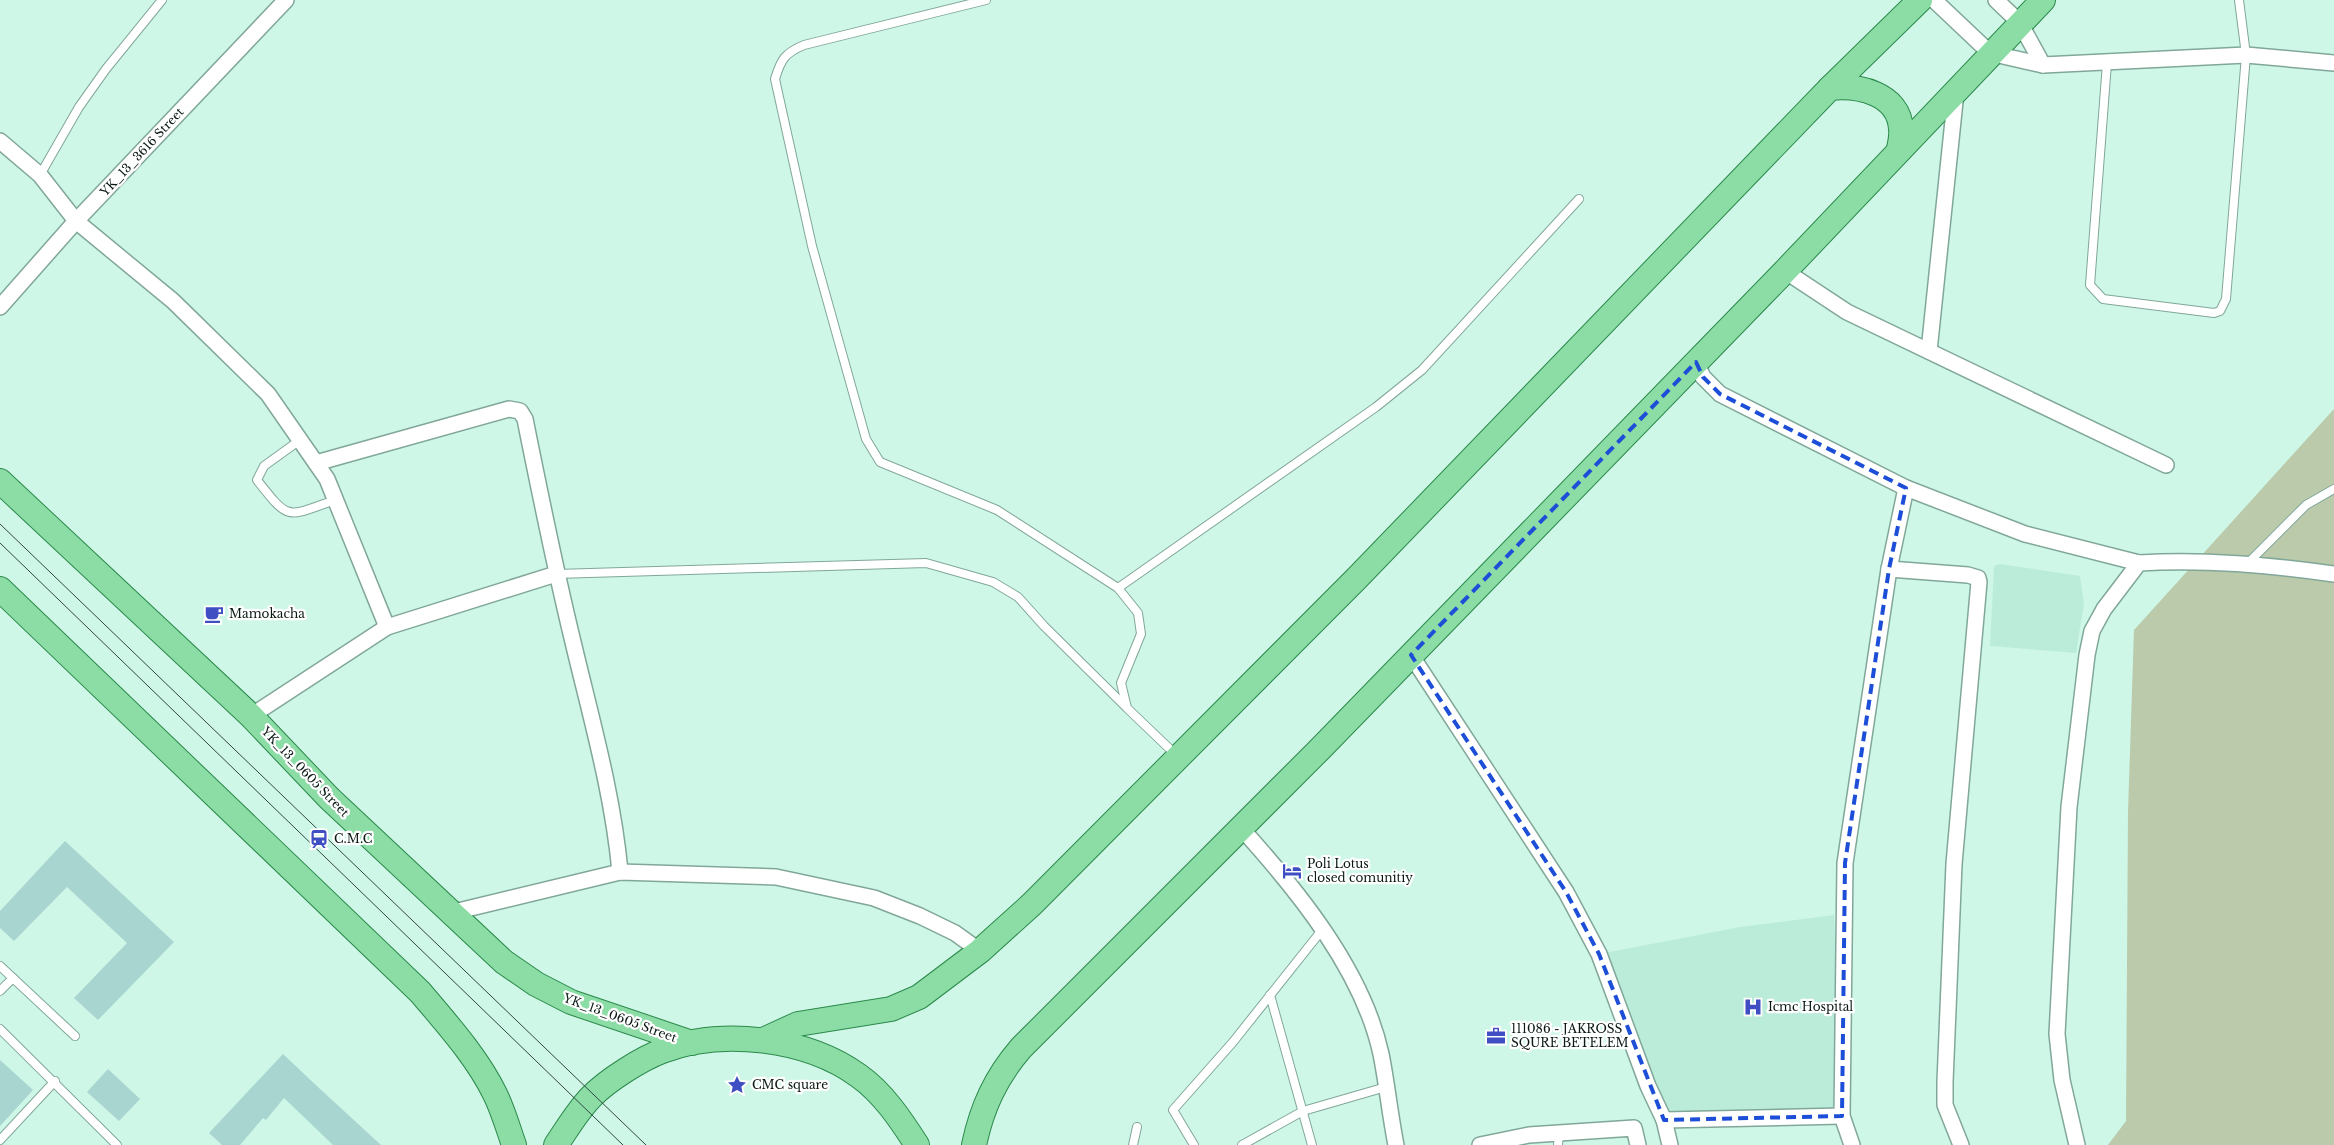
<svg xmlns="http://www.w3.org/2000/svg" width="2334" height="1145" font-family="'Libre Baskerville',serif">
  <style>
    .built { fill: #bbecda }
    .green { fill: #bacaab }
    .building { fill: #a9d5d1 }
    .lines { fill: none; stroke-linecap: round; stroke-linejoin: round }
    .lane-casing { stroke: #81a799; stroke-width: 10 }
    .street-casing { stroke: #81a799; stroke-width: 18 }
    .primary-casing { stroke: #2b894b; stroke-width: 26 }
    .lane { stroke: #fff; stroke-width: 8 }
    .street { stroke: #fff; stroke-width: 15 }
    .primary { stroke: #8bdca5; stroke-width: 24 }
    .tram { stroke: #334840; stroke-width: 1 }
    .marked { fill: none; stroke: #1d4ed8; stroke-width: 4; stroke-dasharray: 10 6; stroke-linejoin: round }
    .labels { text-anchor: middle; stroke-width: 4.5; stroke-linejoin: round; paint-order: stroke }
    .street-label { font-size: 12px; fill: #0a1914; stroke: #fff }
    .poi-label { font-size: 12px; fill: #0a1914; stroke: #fff; text-anchor: start }
  </style>
  <rect width="100%" height="100%" fill="#cff7e7"/>
  <g class="built">
    <path d="M2000,564L2080,576L2084,604L2076,653L1990,646L1994,566Z"/>
    <path d="M1834,915L1842,1116L1664,1120L1599,954L1740,927Z"/>
  </g>
  <path class="green" d="M2334,409V1145H2108L2126,1121L2128,812L2134,630Z"/>
  <g class="building">
    <path d="M65,841L174,942L98,1020L74,998L127,943L67,887L14,941L0,928V911Z"/>
    <path d="M283,1054L319,1088L381,1145H333L284,1098L266,1120L263,1118L240,1145H222L209,1133Z"/>
    <path d="M0,1060L33,1090L0,1126Z"/>
    <path d="M108,1069L140,1099L119,1121L87,1092Z"/>
  </g>
  <g class="lines">
    <g class="lane-casing">
      <g id="lane">
        <path d="M986,0L804,45C785,53 781,59 775,79L812,246L866,439L880,462L997,510L1118,588L1138,613L1141,634L1121,683L1127,708L1176,755"/>
        <path d="M2107,63L2090,285L2103,299L2214,313L2220,311L2226,299L2246,55L2239,0"/>
        <path d="M40,175L79,107L106,69L162,0"/>
        <path d="M300,440L264,466L257,480C290,522 286,517 335,500"/>
        <path d="M2247,564L2306,505L2334,489"/>
        <path d="M556,574L926,563L993,582L1018,597L1044,626L1126,707"/>
        <path d="M1118,588L1376,407L1422,370L1579,199"/>
        <path d="M0,966L75,1036"/>
        <path d="M0,991L13,978"/>
        <path d="M1270,995L1312,1145"/>
        <path d="M0,1029L117,1145"/>
        <path d="M0,1140L55,1081"/>
        <path d="M1133,1145L1137,1127"/>
        <path d="M1194,1145L1173,1110L1233,1042L1322,930"/>
        <path d="M1242,1145L1303,1111L1386,1087"/>
        <path d="M1558,1145L1559,1133"/>
      </g>
    </g>
    <g class="street-casing">
      <g id="street">
        <path d="M1934,0L1990,53L2043,65L2246,55L2334,63"/>
        <path d="M1996,0L2020,23L2043,65"/>
        <path d="M0,141L40,175L76,221L173,301L268,394L327,479L387,627"/>
        <path d="M1785,271L1847,312L2166,465"/>
        <path d="M0,307L76,221L286,0"/>
        <path d="M1929,351L1956,92"/>
        <path d="M1696,362L1703,377L1720,394L1906,488L2025,534L2139,563"/>
        <path d="M316,463L509,409L520,411L525,419C540,494 555,568 573,642C591,718 613,794 620,872"/>
        <path d="M1889,569L1968,575L1978,578L1979,582L1954,864L1945,1082V1105L1961,1145"/>
        <path d="M1411,655L1566,892L1599,954L1648,1086L1664,1120L1842,1116"/>
        <path d="M251,716L387,627L556,574"/>
        <path d="M1242,829C1298,891 1363,971 1381,1054C1387,1084 1390,1115 1396,1145"/>
        <path d="M450,913L620,872L776,877L874,898L920,916L955,933L980,951"/>
        <path d="M1664,1120L1670,1145"/>
        <path d="M1480,1145L1529,1135L1634,1128L1638,1145"/>
        <path d="M1852,1145L1842,1116L1845,863L1889,569L1906,488"/>
        <path d="M2077,1145L2062,1080L2057,1034L2069,807L2087,655L2092,631L2104,609L2139,563C2205,559 2269,565 2334,574"/>
      </g>
    </g>
    <g class="primary-casing">
      <g id="primary">
        <path d="M1830,88C1858,85 1899,93 1901,129C1902,136 1900,143 1899,149"/>
        <path d="M0,481L251,716L329,798L504,962L536,984L571,1002L692,1043"/>
        <path d="M0,589L420,992C447,1024 477,1057 495,1094C503,1110 508,1128 514,1145"/>
        <path d="M763,1040L798,1024L891,1009L919,997L980,951L1032,904L1357,578L1830,88L1920,0"/>
        <path d="M556,1145C567,1129 578,1110 592,1096C608,1080 641,1059 662,1051C722,1028 807,1038 859,1076C883,1093 901,1120 917,1145"/>
        <path d="M974,1145C982,1107 996,1077 1021,1048L1321,748L1785,271L2043,0"/>
      </g>
    </g>
    <use href="#lane" class="lane"/>
    <use href="#street" class="street"/>
    <use href="#primary" class="primary"/>
    <g class="tram">
      <path d="M0,524L646,1145"/>
      <path d="M0,543L623,1145"/>
    </g>
  </g>
  <path class="marked" d="M1696,362L1703,377L1720,394L1906,488L1889,569L1845,863L1842,1116L1664,1120L1599,954L1566,892L1411,655Z"/>
  <defs>
    <g id="cafe-bare" transform="scale(1.5)"><path d="M-5.5-4.5H6V0H3Q3 3.5 0 3.5H-2.5Q-5.5 3.5-5.5 0ZM3-3.2v2h1.7v-2ZM-6 4.5H4V6H-6Z" fill="#3f4ec2" stroke="#fff" stroke-width="2.5" paint-order="stroke"/></g>
    <g id="station-bare" transform="scale(1.5)"><path d="M-3-6H3Q5-6 5-4V2Q5 4 3 4L4.5 6H3L1.5 4h-3L-3 6H-4.5L-3 4Q-5 4-5 2V-4Q-5-6-3-6ZM-3.5-4v3h7v-3ZM-3.5 1v1.5H-2V1ZM2 1v1.5H3.5V1Z" fill="#3f4ec2" stroke="#fff" stroke-width="2.5" paint-order="stroke"/></g>
    <g id="hotel-bare" transform="scale(1.5)"><path d="M-6-4.5h1.5V1H6V5H4.5V3h-9V5H-6ZM-4 0a1.8 1.8 0 1 1 3.6 0ZM.5 0V-2.5h3Q6-2.5 6 0Z" fill="#3f4ec2" stroke="#fff" stroke-width="2.5" paint-order="stroke"/></g>
    <g id="hospital-bare" transform="scale(1.5)"><path d="M-5-5h3v3.5h4V-5h3V5h-3V1.5h-4V5h-3Z" fill="#3f4ec2" stroke="#fff" stroke-width="2.5" paint-order="stroke"/></g>
    <g id="office-bare" transform="scale(1.5)"><path d="M-6-3h4V-5.5h4V-3h4V5H-6ZM-1-4.5V-3h2v-1.5ZM-6 0V1H6V0Z" fill="#3f4ec2" stroke="#fff" stroke-width="2.5" paint-order="stroke"/></g>
    <g id="sight-bare" transform="scale(1.5)"><path d="M0-6L1.8-2.2L6-1.7L2.9 1.2L3.7 5.4L0 3.3L-3.7 5.4L-2.9 1.2L-6-1.7L-1.8-2.2Z" fill="#3f4ec2" stroke="#fff" stroke-width="2.5" paint-order="stroke"/></g>
  </defs>
  <g fill-rule="evenodd">
    <use href="#cafe-bare" x="214" y="614"/>
    <use href="#station-bare" x="319" y="839"/>
    <use href="#hotel-bare" x="1292" y="871"/>
    <use href="#hospital-bare" x="1753" y="1007"/>
    <use href="#office-bare" x="1496" y="1036"/>
    <use href="#sight-bare" x="737" y="1085"/>
  </g>
  <g class="labels">
    <g class="street-label">
      <text transform="translate(142 152) rotate(-47)" y="4">YK_13_3616 Street</text>
      <text transform="translate(305 772) rotate(46)" y="4">YK_13_0605 Street</text>
      <text transform="translate(620 1018) rotate(20)" y="4">YK_13_0605 Street</text>
    </g>
    <g class="poi-label">
      <text x="229" y="618">Mamokacha</text>
      <text x="334" y="843">C.M.C</text>
      <text x="1307" y="868">Poli Lotus<tspan x="1307" dy="14">closed comunitiy</tspan></text>
      <text x="1768" y="1011">Icmc Hospital</text>
      <text x="1511" y="1033">111086 - JAKROSS<tspan x="1511" dy="14">SQURE BETELEM</tspan></text>
      <text x="752" y="1089">CMC square</text>
    </g>
  </g>
</svg>
